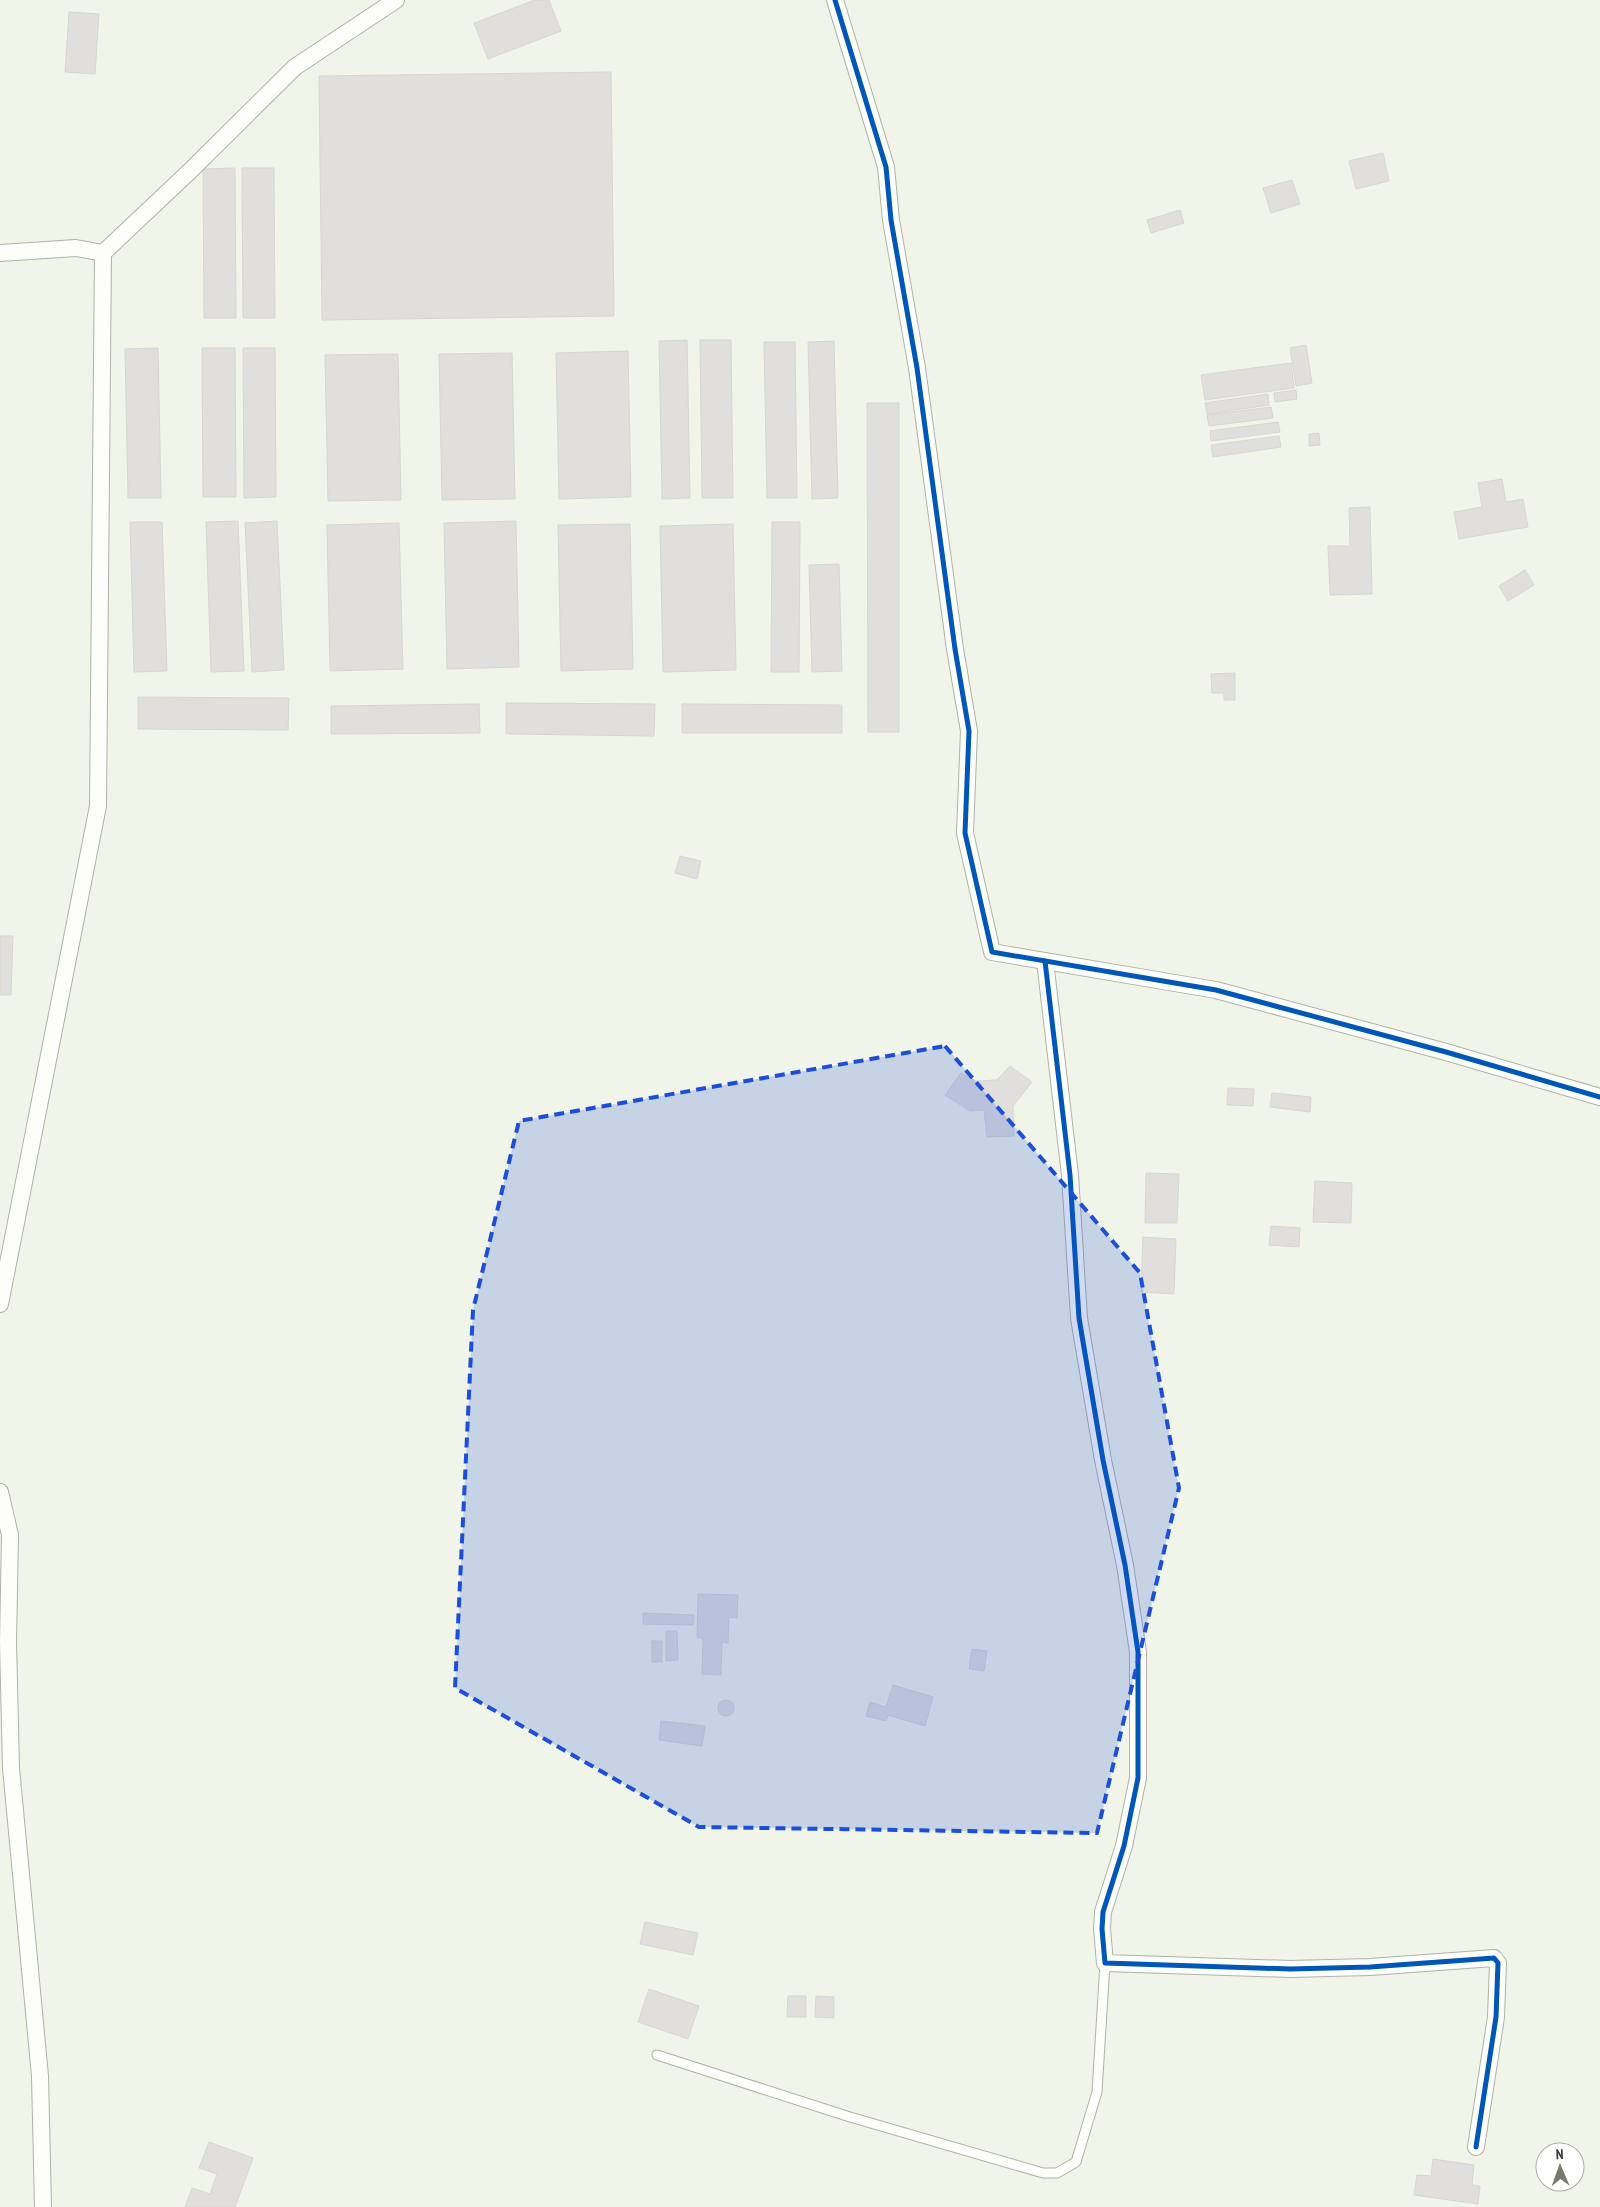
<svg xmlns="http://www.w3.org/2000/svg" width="1600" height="2207" font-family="'PT Sans Narrow',sans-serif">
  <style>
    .building { fill: #e0dfde; stroke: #d7d6d4 }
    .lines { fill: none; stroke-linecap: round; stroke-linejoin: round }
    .lane-casing { stroke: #afb2a9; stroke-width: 11 }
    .street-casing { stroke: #afb2a9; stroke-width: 18 }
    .lane { stroke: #fdfdfc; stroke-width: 9 }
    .street { stroke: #fdfdfc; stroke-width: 16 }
    .cycleway-casing { stroke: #fff; stroke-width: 8 }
    .cycleway { stroke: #0057b8; stroke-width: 5 }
    .marked { fill: #1d4ed8; fill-opacity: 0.2; stroke: #1d4ed8; stroke-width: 4; stroke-dasharray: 10 6; stroke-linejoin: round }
  </style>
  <rect width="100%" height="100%" fill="#f0f4e9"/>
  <g class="building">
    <path d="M535,0H549L561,31L488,59L474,23Z"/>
    <path d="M69,12L99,14L95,74L65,72Z"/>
    <path d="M611,72L614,316L322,320L319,76Z"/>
    <path d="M1383,153L1389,181L1356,189L1349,161Z"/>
    <path d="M235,168L236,318H204L203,169Z"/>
    <path d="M242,168H274L275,318H243Z"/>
    <path d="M1292,180L1300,204L1271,213L1263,188Z"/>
    <path d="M1180,210L1184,223L1151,233L1147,220Z"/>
    <path d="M687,340L690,498L662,499L659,341Z"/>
    <path d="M700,340H731L733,498H702Z"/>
    <path d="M834,341L838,498L812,499L808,342Z"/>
    <path d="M764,342H795L797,498H767Z"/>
    <path d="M1306,345L1312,383L1296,386L1290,348Z"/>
    <path d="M158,348L161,498H128L125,349Z"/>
    <path d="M202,348H235L236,497H203Z"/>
    <path d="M243,348H275L276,497L244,498Z"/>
    <path d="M628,351L631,497L559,499L556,353Z"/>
    <path d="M512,353L515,499L442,500L439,354Z"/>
    <path d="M398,354L401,500L328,501L325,355Z"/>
    <path d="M1291,363L1294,388L1205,400L1201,375Z"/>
    <path d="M1296,390L1297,399L1275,402L1274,393Z"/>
    <path d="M1268,394L1269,405L1207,414L1205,403Z"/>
    <path d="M867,403H899V732H868Z"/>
    <path d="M1271,407L1273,418L1209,426L1207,415Z"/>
    <path d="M1278,422L1280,432L1211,441L1210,431Z"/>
    <path d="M1319,433L1320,445L1309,446V434Z"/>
    <path d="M1279,436L1281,447L1213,457L1211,445Z"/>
    <path d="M1502,479L1506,502L1523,499L1528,527L1459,539L1454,512L1482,507L1478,483Z"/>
    <path d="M1370,507L1372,594L1330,595L1328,546H1350L1349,508Z"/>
    <path d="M238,521L244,671L211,672L206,522Z"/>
    <path d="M277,521L284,670L252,672L245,523Z"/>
    <path d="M516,521L519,667L447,669L444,523Z"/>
    <path d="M130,522H162L167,671L134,672Z"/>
    <path d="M772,522H800L799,672H771Z"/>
    <path d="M399,523L403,669L330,671L327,525Z"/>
    <path d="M630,524L633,669L561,671L558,525Z"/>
    <path d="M733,524L736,670L663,672L660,526Z"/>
    <path d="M839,564L842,671L812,672L809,565Z"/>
    <path d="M1525,570L1534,585L1508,601L1499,586Z"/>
    <path d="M1235,673V700H1224V693H1212L1211,674Z"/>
    <path d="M138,697L289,698L288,730L138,729Z"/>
    <path d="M506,703L655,704L654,736L506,734Z"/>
    <path d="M479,704L480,733L331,734V706Z"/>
    <path d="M682,704L842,705V733H682Z"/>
    <path d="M680,856L701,861L697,879L675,873Z"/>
    <path d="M0,936H13L11,995H0Z"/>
    <path d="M1010,1066L1032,1082L1013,1106L1014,1136L987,1137L984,1110L970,1111L945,1095L961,1073L976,1081L997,1080Z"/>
    <path d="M1228,1088L1254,1089L1253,1106L1227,1105Z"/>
    <path d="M1272,1093L1311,1097L1310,1112L1270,1107Z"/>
    <path d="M1146,1173L1179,1174L1177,1223H1145Z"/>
    <path d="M1315,1181L1352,1183L1351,1223L1313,1222Z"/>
    <path d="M1271,1226L1300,1228L1299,1247L1269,1245Z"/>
    <path d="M1143,1237L1176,1239L1174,1294L1141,1292Z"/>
    <path d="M698,1594L738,1595L737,1618L729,1617L728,1643L722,1642L721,1675L702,1674L703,1638H697Z"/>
    <path d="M643,1613L694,1615L693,1625L643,1624Z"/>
    <path d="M666,1631H677L678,1660L666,1661Z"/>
    <rect x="652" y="1641" width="10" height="21"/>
    <path d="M972,1649L987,1651L984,1671L969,1669Z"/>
    <path d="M893,1685L933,1697L925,1726L888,1715L886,1721L866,1716L870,1702L886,1707Z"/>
    <circle cx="726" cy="1708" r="8"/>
    <path d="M661,1721L705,1726L702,1746L659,1740Z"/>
    <path d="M645,1922L698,1933L693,1955L640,1944Z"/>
    <path d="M649,1989L699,2006L688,2039L638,2022Z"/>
    <path d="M788,1996H806V2017H787Z"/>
    <path d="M816,1996L834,1997V2018L815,2017Z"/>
    <path d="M209,2142L253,2158L235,2207H185L192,2188L210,2194L217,2174L199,2168Z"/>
    <path d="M1433,2159L1474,2165L1472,2185L1480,2186L1478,2204L1414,2195L1417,2175L1431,2176Z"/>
  </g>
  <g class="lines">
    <g class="lane-casing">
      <path id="lane" d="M657,2055L850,2117L1043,2173H1057L1076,2162L1097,2092L1105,1963"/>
    </g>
    <g class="street-casing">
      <g id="street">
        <path d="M835,0L886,167L891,220L917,368L955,649L969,731L965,833L992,952L1216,990L1446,1052L1600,1097"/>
        <path d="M0,253L76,248L103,253"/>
        <path d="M1045,961L1070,1175L1079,1318L1103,1460L1125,1565L1138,1652V1778L1124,1846L1103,1912L1102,1929L1105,1963L1290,1969L1370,1967L1494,1958L1498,1963L1496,2017L1476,2147"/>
        <path d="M0,1304L98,806L103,253L191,170L295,67L396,0"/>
        <path d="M0,1492L10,1535L8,1642L11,1768L40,2076L43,2207"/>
      </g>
    </g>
    <use href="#lane" class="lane"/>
    <use href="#street" class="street"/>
    <g class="cycleway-casing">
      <g id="cycleway">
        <path d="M835,0L886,167L891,220L917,368L955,649L969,731L965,833L992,952L1216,990L1446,1052L1600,1097"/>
        <path d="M1045,961L1070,1175L1079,1318L1103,1460L1125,1565L1138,1652V1778L1124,1846L1103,1912L1102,1929L1105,1963L1290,1969L1370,1967L1494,1958L1498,1963L1496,2017L1476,2147"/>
      </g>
    </g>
    <use href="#cycleway" class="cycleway"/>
  </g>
  <path class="marked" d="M945,1046L1140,1273L1179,1488L1097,1833L699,1827L455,1688L473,1310L519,1121Z"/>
  <g transform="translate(1560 2167) rotate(358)"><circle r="24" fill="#ffffff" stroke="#aeafac"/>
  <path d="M0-4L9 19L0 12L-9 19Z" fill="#767970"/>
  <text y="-8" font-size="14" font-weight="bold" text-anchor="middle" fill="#34372f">N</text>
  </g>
</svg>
